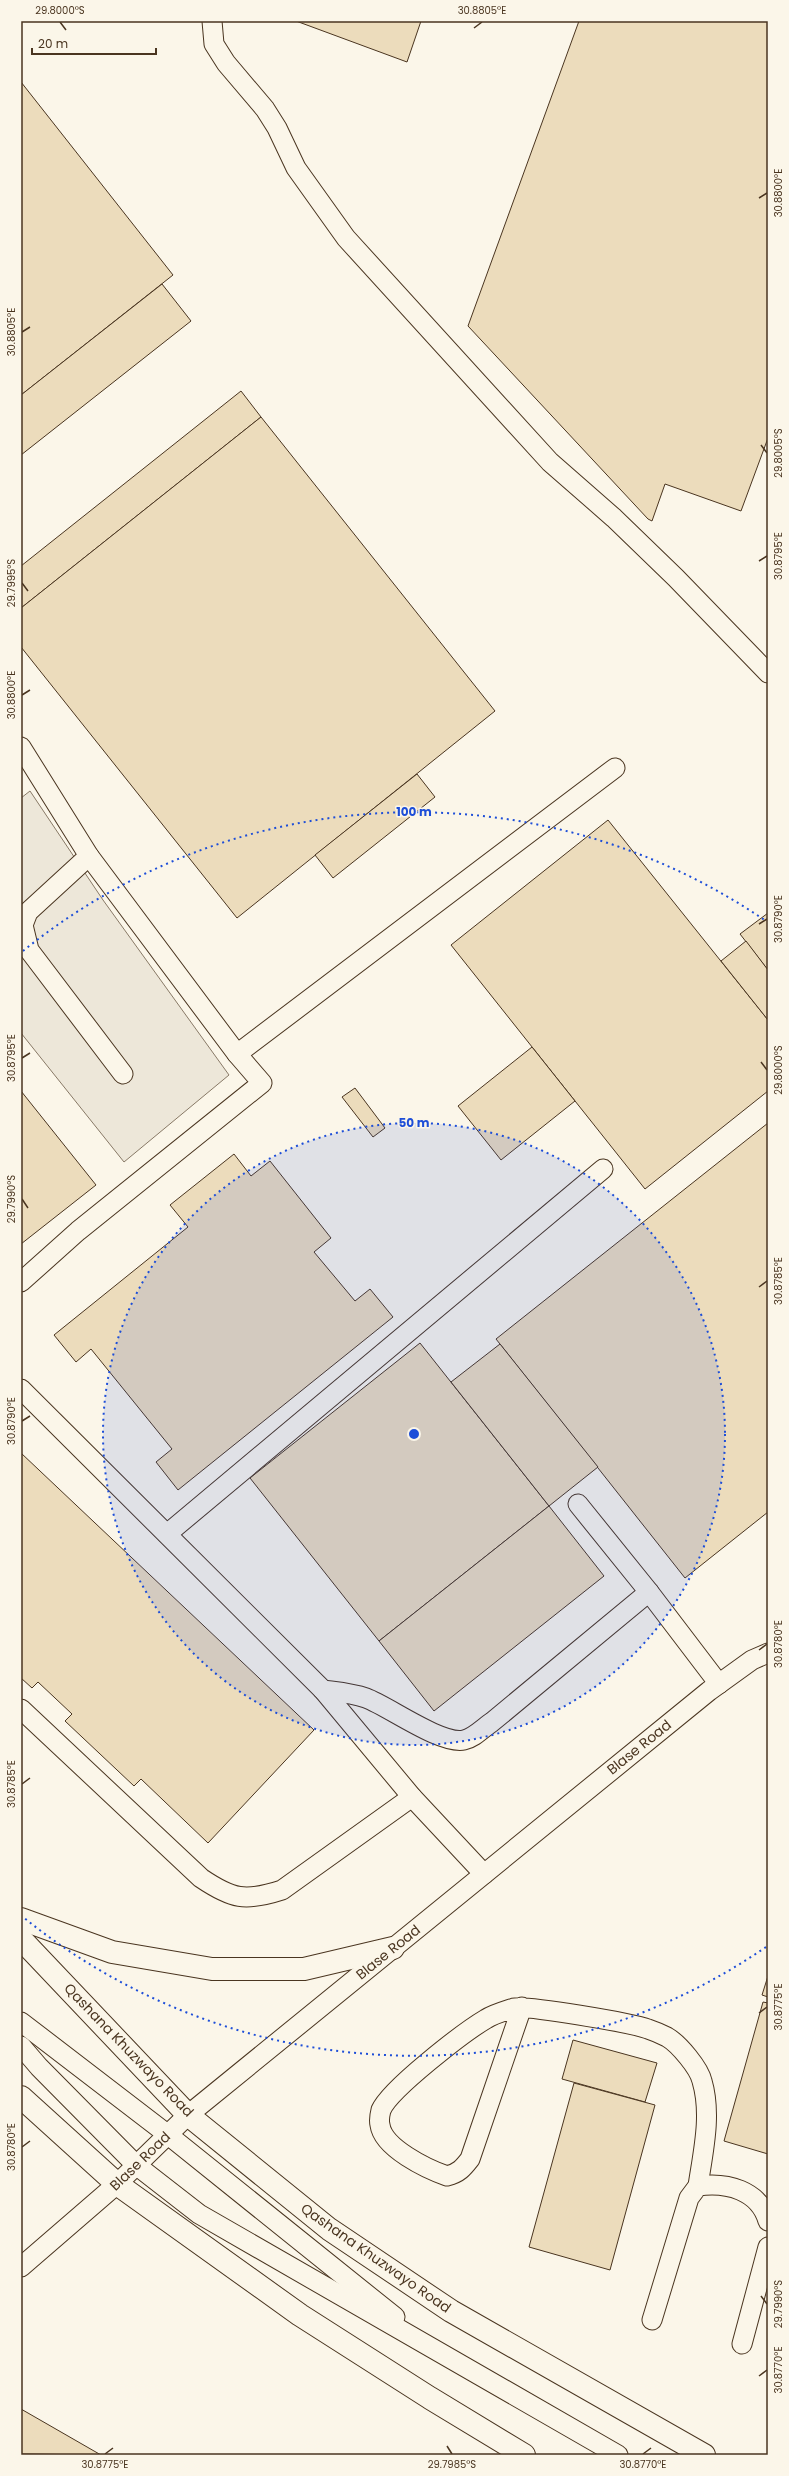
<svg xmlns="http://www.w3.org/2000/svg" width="789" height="2476" font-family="Poppins,sans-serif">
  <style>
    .parking { fill: #ede7d9; stroke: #887966 }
    .building { fill: #ecdcbc; stroke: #4a3520 }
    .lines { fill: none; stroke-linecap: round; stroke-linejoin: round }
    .service-casing { stroke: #4a3520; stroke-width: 21 }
    .secondary-casing { stroke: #4a3520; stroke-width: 24 }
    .service { stroke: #fbf6e9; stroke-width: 19 }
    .secondary { stroke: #fbf6e9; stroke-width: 22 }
    .ticks { fill: none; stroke: #4a3520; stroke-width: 1.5 }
    .ring { fill: none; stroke: #1d4ed8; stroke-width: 2; stroke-dasharray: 2 4 }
    .labels { text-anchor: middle; stroke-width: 3; stroke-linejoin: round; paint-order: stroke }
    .street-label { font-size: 14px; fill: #4a3520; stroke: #fbf6e9 }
    .centre { fill: #1d4ed8; stroke: #fbf6e9; stroke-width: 2 }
    .ring-label { font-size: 12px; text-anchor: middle; font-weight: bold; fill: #1d4ed8; stroke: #fbf6e9; stroke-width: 3; stroke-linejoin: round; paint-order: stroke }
    .neatline { fill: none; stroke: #4a3520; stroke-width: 1.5 }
    .ticks-label { font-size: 10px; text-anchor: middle; fill: #4a3520 }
  </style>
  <rect width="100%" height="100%" fill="#fbf6e9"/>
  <path class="parking" d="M30,791L103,900L229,1075L124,1162L21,1033V798Z"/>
  <g class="building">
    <path d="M296,21H421L407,62Z"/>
    <path d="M579,21H768V438L741,511L665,484L652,521L648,519L468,326Z"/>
    <path d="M21,82L173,275L21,395Z"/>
    <path d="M162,284L191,321L21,455V395Z"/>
    <path d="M241,391L261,417L21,608V566Z"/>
    <path d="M261,417L495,711L237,918L21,647V608Z"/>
    <path d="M417,774L435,797L333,878L315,855Z"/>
    <path d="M608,820L768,1020V1091L645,1189L451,945Z"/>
    <path d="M768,913V970L740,934Z"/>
    <path d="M746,941L768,970V1020L721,961Z"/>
    <path d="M532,1047L575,1101L501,1160L458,1106Z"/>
    <path d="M355,1088L385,1128L373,1137L342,1097Z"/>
    <path d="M21,1091L96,1185L21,1244Z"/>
    <path d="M768,1123V1512L685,1578L496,1339Z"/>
    <path d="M234,1154L251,1176L270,1161L331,1238L314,1252L355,1301L370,1289L393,1317L178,1490L156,1462L172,1449L91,1349L76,1362L54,1335L188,1227L170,1205Z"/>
    <path d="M420,1343L549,1506L379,1641L250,1478Z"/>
    <path d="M500,1344L598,1467L549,1506L451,1382Z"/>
    <path d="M21,1453L314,1730L208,1843L141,1779L134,1786L65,1721L72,1714L38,1682L32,1688L21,1678Z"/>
    <path d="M549,1506L604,1576L434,1711L379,1641Z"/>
    <path d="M768,1976V1997L762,1995Z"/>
    <path d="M763,2002L768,2003V2154L724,2141Z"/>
    <path d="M573,2040L657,2063L645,2102L562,2079Z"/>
    <path d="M574,2083L655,2105L610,2270L529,2247Z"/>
    <path d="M21,2409L101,2455L21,2454Z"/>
  </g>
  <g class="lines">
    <g class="service-casing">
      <g id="service">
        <path d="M212,21L214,44L226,63L265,109L277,128L296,168L346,238L550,462L614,518L676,578L768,673"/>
        <path d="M21,747L89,856L237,1054"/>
        <path d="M89,856L28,912L23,925L29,950L123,1074"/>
        <path d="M21,1282L78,1231L262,1083L237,1054L615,768"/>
        <path d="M21,1389L323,1690L412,1797L484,1874"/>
        <path d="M578,1504L649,1592L719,1684"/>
        <path d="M167,1534L603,1169"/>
        <path d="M323,1690C338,1692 352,1693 366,1698C388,1706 441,1745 464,1740C474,1738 483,1728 492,1722L649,1592"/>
        <path d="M21,1709L201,1878C232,1899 245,1902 282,1890L412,1797"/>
        <path d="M522,2007L470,2159C463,2168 459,2173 447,2176C427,2169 383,2148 380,2125C379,2121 380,2114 381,2110C390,2089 464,2032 486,2019C494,2014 505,2011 514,2008C526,2005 632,2023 648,2029C654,2031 661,2034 667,2037C679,2044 699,2068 702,2081C712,2115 703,2152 698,2186"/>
        <path d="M21,2022L167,2134L395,2317"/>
        <path d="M21,2046L39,2067L136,2165L199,2214L618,2455"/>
        <path d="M21,2267L117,2184L188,2115L709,1691L752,1660L768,1653"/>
        <path d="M652,2320L689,2198L698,2186C727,2182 759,2190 768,2221"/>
        <path d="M742,2344L768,2247"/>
      </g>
    </g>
    <g class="secondary-casing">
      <g id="secondary">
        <path d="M21,1919L112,1952L212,1969H304L393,1948"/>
        <path d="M21,1939L188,2115L329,2229L451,2311L704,2455"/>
        <path d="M21,2097L117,2184L300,2315L430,2398L524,2455"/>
      </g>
    </g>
    <use href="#service" class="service"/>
    <use href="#secondary" class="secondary"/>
  </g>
  <path class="ticks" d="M60,22L66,30M474,28L482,22M759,198L767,193M22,332L30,327M761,445L767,453M759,561L767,556M22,583L28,591M22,695L30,690M759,924L767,919M22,1058L30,1053M761,1062L767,1070M22,1199L28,1208M759,1287L767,1281M22,1421L30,1416M759,1650L767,1644M22,1784L30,1778M759,2013L767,2007M22,2147L30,2141M761,2296L767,2304M759,2376L767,2370M447,2446L452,2454M105,2454L113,2448M643,2454L651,2448"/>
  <circle cx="414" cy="1434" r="311" fill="#1d4ed8" fill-opacity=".12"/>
  <g class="ring">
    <circle cx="414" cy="1434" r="311"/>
    <path d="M766 1947A622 622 0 0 1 23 1917M23 951A622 622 0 0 1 766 921"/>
  </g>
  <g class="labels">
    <g class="street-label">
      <text transform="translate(639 1747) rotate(-39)" y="5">Blase Road</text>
      <text transform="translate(388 1952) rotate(-39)" y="5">Blase Road</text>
      <text transform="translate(129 2050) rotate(46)" y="5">Qashana Khuzwayo Road</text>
      <text transform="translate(140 2161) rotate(-44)" y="5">Blase Road</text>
      <text transform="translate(376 2258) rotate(35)" y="5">Qashana Khuzwayo Road</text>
    </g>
  </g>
  <circle cx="414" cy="1434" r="6" class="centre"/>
  <g class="ring-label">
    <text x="414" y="816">100 m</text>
    <text x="414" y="1127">50 m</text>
  </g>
  <rect width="789" height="2476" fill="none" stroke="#fbf6e9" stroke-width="44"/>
  <path d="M32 48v6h124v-6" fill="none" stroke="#4a3520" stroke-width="2"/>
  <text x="38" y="48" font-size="12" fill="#4a3520" stroke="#fbf6e9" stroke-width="3" paint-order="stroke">20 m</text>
  <rect x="22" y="22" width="745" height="2432" class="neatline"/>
  <g class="ticks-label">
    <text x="60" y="14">29.8000°S</text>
    <text x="482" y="14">30.8805°E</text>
    <text transform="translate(778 193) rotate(-90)" y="4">30.8800°E</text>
    <text transform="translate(11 332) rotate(-90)" y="4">30.8805°E</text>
    <text transform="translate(778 453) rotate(-90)" y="4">29.8005°S</text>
    <text transform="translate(778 556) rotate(-90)" y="4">30.8795°E</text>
    <text transform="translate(11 583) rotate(-90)" y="4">29.7995°S</text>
    <text transform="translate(11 695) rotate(-90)" y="4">30.8800°E</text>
    <text transform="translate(778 919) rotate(-90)" y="4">30.8790°E</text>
    <text transform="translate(11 1058) rotate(-90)" y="4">30.8795°E</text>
    <text transform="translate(778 1070) rotate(-90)" y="4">29.8000°S</text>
    <text transform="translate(11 1199) rotate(-90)" y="4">29.7990°S</text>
    <text transform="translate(778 1281) rotate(-90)" y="4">30.8785°E</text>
    <text transform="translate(11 1421) rotate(-90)" y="4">30.8790°E</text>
    <text transform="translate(778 1644) rotate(-90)" y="4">30.8780°E</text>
    <text transform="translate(11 1784) rotate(-90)" y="4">30.8785°E</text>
    <text transform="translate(778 2007) rotate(-90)" y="4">30.8775°E</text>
    <text transform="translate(11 2147) rotate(-90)" y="4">30.8780°E</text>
    <text transform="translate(778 2304) rotate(-90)" y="4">29.7990°S</text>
    <text transform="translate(778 2370) rotate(-90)" y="4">30.8770°E</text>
    <text x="105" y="2468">30.8775°E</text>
    <text x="452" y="2468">29.7985°S</text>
    <text x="643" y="2468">30.8770°E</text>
  </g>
</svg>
